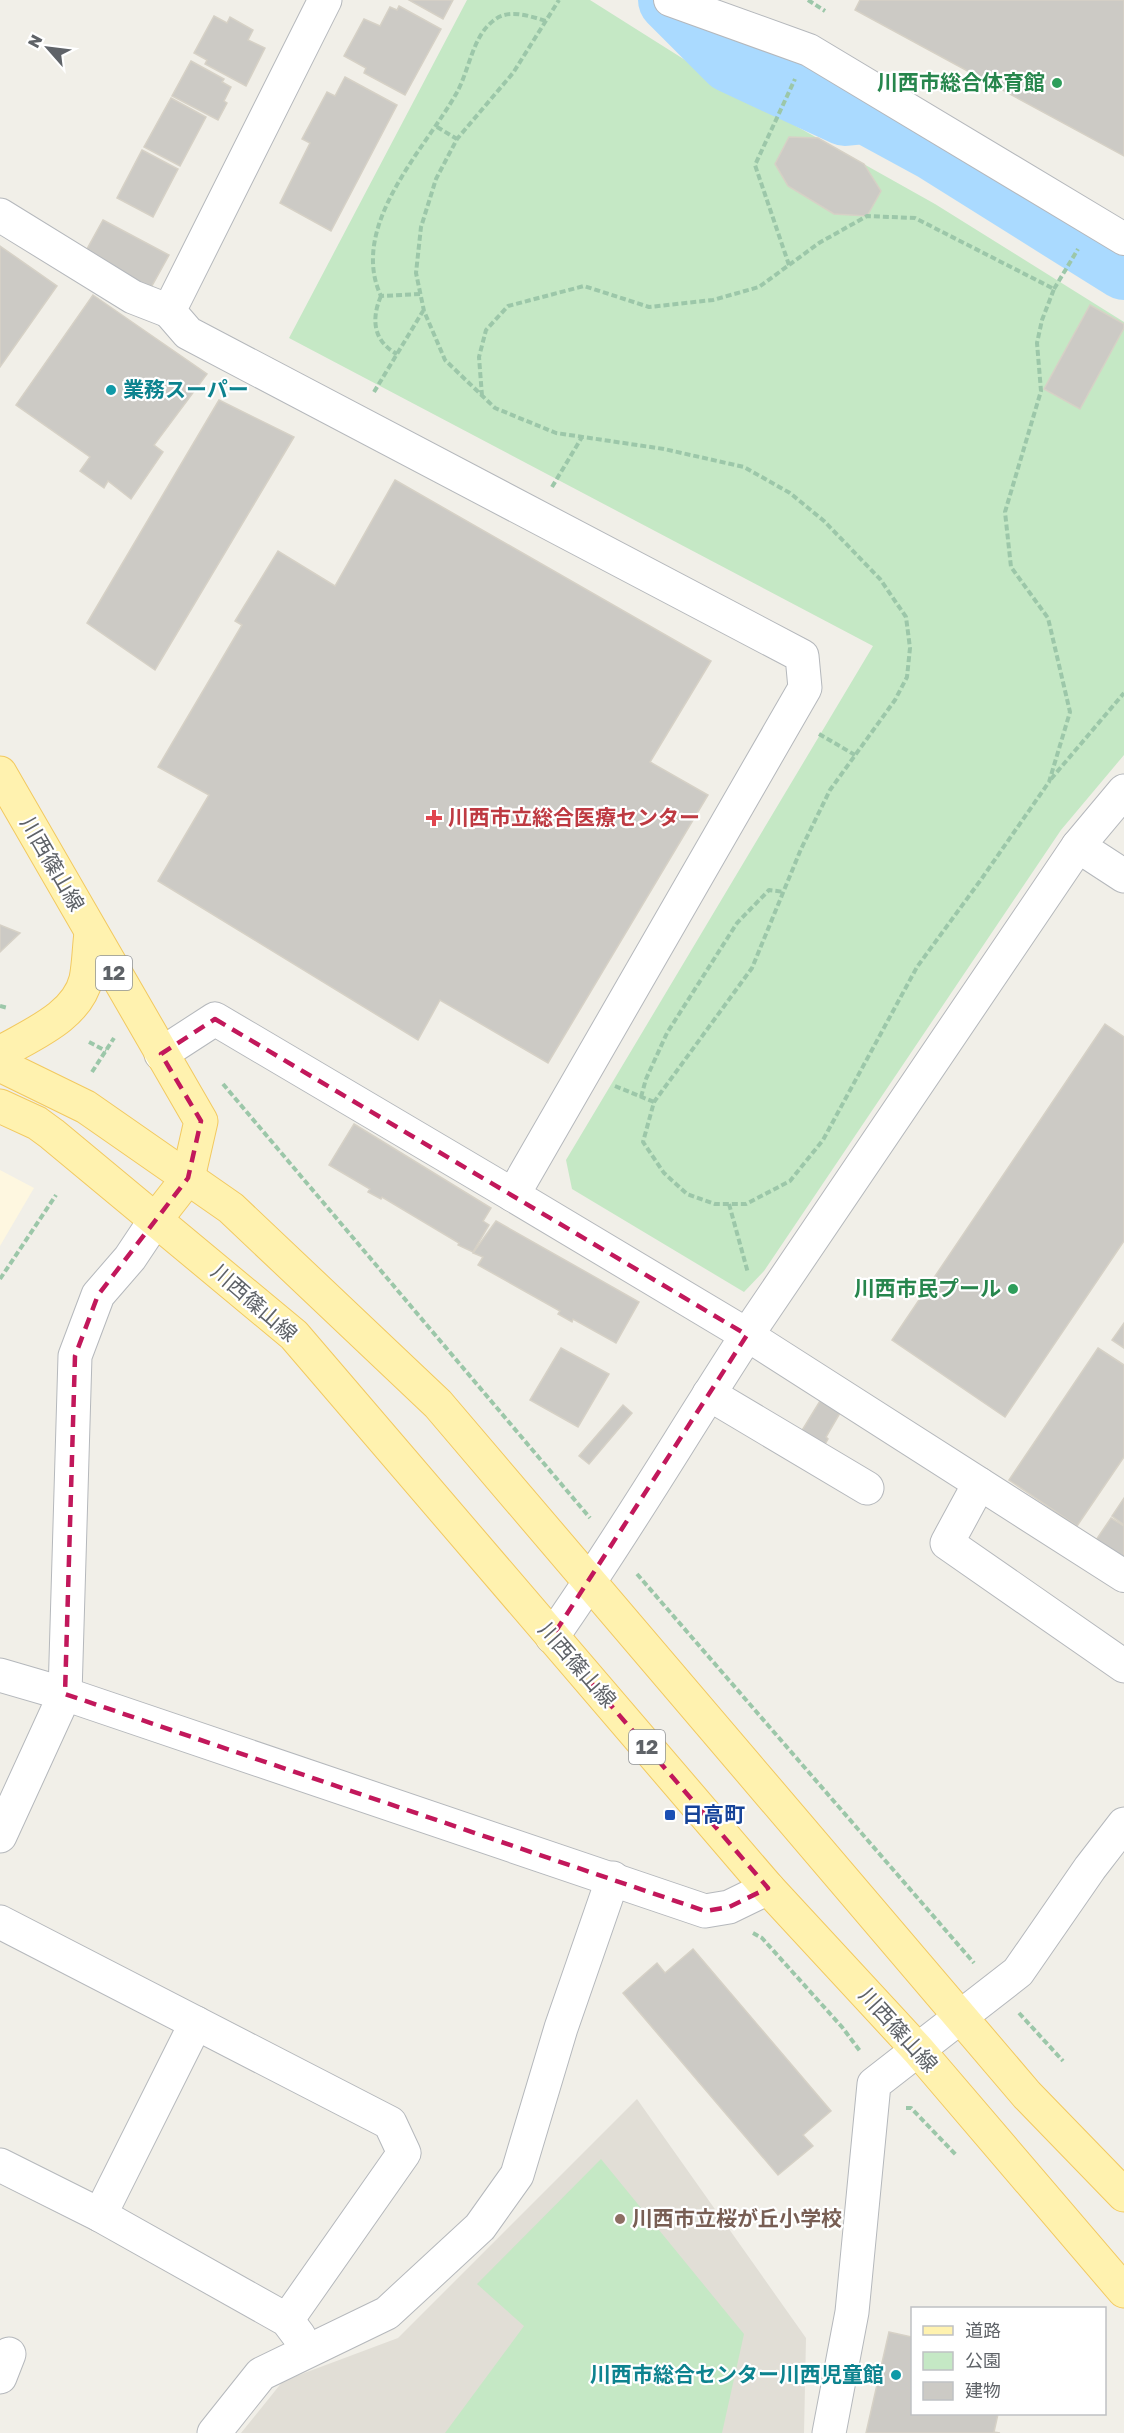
<svg xmlns="http://www.w3.org/2000/svg" width="1124" height="2433" font-family="'Golos Text','Noto Sans JP',sans-serif">
  <style>
    .commercial { fill: #fef7e0 }
    .education { fill: #e1ded6 }
    .green { fill: #c5e8c5 }
    .lines { fill: none; stroke-linecap: round; stroke-linejoin: round }
    .river { stroke: #aadaff; stroke-width: 64 }
    .building { fill: #cccac5; stroke: #d6d1c6; stroke-width: 1.5 }
    .pedestrian-casing { stroke: #b5b8bc; stroke-width: 34 }
    .minor-casing { stroke: #b5b8bc; stroke-width: 35 }
    .tertiary-casing { stroke: #b5b8bc; stroke-width: 35 }
    .primary-casing { stroke: #f2c960; stroke-width: 35 }
    .path { stroke: #9cc7a9; stroke-width: 4; stroke-dasharray: 6 3; stroke-linecap: butt }
    .pedestrian { stroke: #fff; stroke-width: 32 }
    .minor { stroke: #fff; stroke-width: 33 }
    .tertiary { stroke: #fff; stroke-width: 33 }
    .primary { stroke: #fff2af; stroke-width: 33 }
    .marked { fill: none; stroke: #c2185b; stroke-width: 4.5; stroke-dasharray: 12 8; stroke-linejoin: round }
    .leisure-dot { fill: #2e9e5b; stroke: #fff; stroke-width: 2 }
    .culture-dot { fill: #0f9aa8; stroke: #fff; stroke-width: 2 }
    .health-dot { fill: #e0444e; stroke: #fff; stroke-width: 2 }
    .transit-dot { fill: #1a4fb4; stroke: #fff; stroke-width: 2 }
    .education-dot { fill: #8d6e63; stroke: #fff; stroke-width: 2 }
    .labels { text-anchor: middle; stroke-width: 4.5; stroke-linejoin: round; paint-order: stroke }
    .shield { fill: #fff; stroke: #8f9295; stroke-width: 1.5 }
    .shield-label { font-size: 20px; font-weight: bold; fill: #5f6368 }
    .leisure-label { font-size: 21px; font-weight: bold; fill: #27864d; stroke: #fff; text-anchor: end }
    .culture-label { font-size: 21px; font-weight: bold; fill: #0d838f; stroke: #fff; text-anchor: start }
    .health-label { font-size: 21px; font-weight: bold; fill: #be3a42; stroke: #fff; text-anchor: start }
    .street-label { font-size: 21px; fill: #5f6368; stroke: #fff }
    .transit-label { font-size: 21px; font-weight: bold; fill: #164399; stroke: #fff; text-anchor: start }
    .education-label { font-size: 21px; font-weight: bold; fill: #785e54; stroke: #fff; text-anchor: start }
  </style>
  <rect width="100%" height="100%" fill="#f1efe8"/>
  <path class="commercial" d="M0,1170L34,1188L0,1246Z"/>
  <path class="education" d="M637,2099L806,2338L804,2433H241L283,2381L398,2338Z"/>
  <g class="green">
    <path d="M467,0H590L739,94L935,204L1124,322V755L1061,830L764,1271L744,1292L572,1189L566,1160L873,646L289,338Z"/>
    <path d="M601,2159L744,2334L722,2433H445L524,2326L477,2284Z"/>
  </g>
  <g class="lines">
    <path class="river" d="M670,0L731,61L845,114L866,112L934,149L1124,268"/>
  </g>
  <g class="building">
    <path d="M409,0H453L443,19Z"/>
    <path d="M860,0H1124V156L855,10Z"/>
    <path d="M399,6L441,29L405,95L364,73L366,68L344,56L364,19L380,26L390,7L397,10Z"/>
    <path d="M214,16L227,23L230,17L253,30L248,40L265,48L246,86L205,64L207,60L194,53Z"/>
    <path d="M191,61L224,79L222,82L231,87L224,101L227,103L218,120L172,96Z"/>
    <path d="M345,77L397,105L331,231L280,203L310,143L302,139L327,92L335,96Z"/>
    <path d="M171,98L206,117L180,166L144,147Z"/>
    <path d="M789,137L818,138L864,164L881,191L867,216L834,214L788,186L775,164Z"/>
    <path d="M142,150L178,169L153,217L117,198Z"/>
    <path d="M103,220L169,255L148,293L82,258Z"/>
    <path d="M0,246L57,286L0,367Z"/>
    <path d="M93,295L207,374L154,445L163,452L131,499L108,481L104,488L80,471L90,457L16,405Z"/>
    <path d="M1090,305L1124,324V328L1080,409L1044,389Z"/>
    <path d="M219,400L294,437L155,670L87,623Z"/>
    <path d="M395,480L711,661L650,762L708,795L548,1063L440,1000L418,1040L158,881L209,795L158,767L242,625L235,621L278,551L335,586Z"/>
    <path d="M0,925L20,933L0,952Z"/>
    <path d="M1105,1024L1124,1037V1241L1005,1417L892,1340Z"/>
    <path d="M354,1124L491,1208L483,1221L489,1225L473,1252L458,1245L459,1243L382,1197L381,1199L368,1192L370,1189L329,1165Z"/>
    <path d="M496,1221L639,1302L616,1343L573,1319L572,1322L558,1314L560,1311L478,1265L483,1257L473,1253Z"/>
    <path d="M1124,1323V1348L1112,1340Z"/>
    <path d="M561,1348L609,1374L578,1427L530,1400Z"/>
    <path d="M1098,1348L1124,1365V1457L1077,1526L1009,1480Z"/>
    <path d="M820,1401L840,1413L826,1437L828,1439L824,1446L801,1432Z"/>
    <path d="M623,1405L632,1413L589,1464L579,1456Z"/>
    <path d="M1124,1498V1525L1112,1516Z"/>
    <path d="M1111,1518L1124,1526V1563L1094,1543Z"/>
    <path d="M693,1949L831,2111L803,2135L813,2146L778,2175L623,1993L657,1963L665,1973Z"/>
    <path d="M889,2332L912,2337V2414H998L994,2432L1000,2433H866Z"/>
  </g>
  <g class="lines">
    <g class="pedestrian-casing">
      <g id="pedestrian">
        <path d="M670,0L809,50L1124,239"/>
        <path d="M747,1335L1124,1576"/>
      </g>
    </g>
    <g class="minor-casing">
      <g id="minor">
        <path d="M0,215L133,297L169,311"/>
        <path d="M1124,791L1078,846L1124,876"/>
        <path d="M161,1054L215,1019L513,1195"/>
        <path d="M709,1394L867,1488"/>
        <path d="M979,1484L947,1543L1124,1666"/>
        <path d="M0,1675L65,1694L705,1911L729,1907L768,1888"/>
        <path d="M0,1836L65,1694L75,1356L98,1295L130,1258L156,1219"/>
        <path d="M0,1922L390,2123L404,2153L287,2320"/>
        <path d="M0,2165L100,2215L287,2320L299,2336"/>
        <path d="M100,2215L196,2023"/>
        <path d="M0,2377L9,2354"/>
        <path d="M214,2433L261,2374L387,2313L480,2227L517,2175L561,2028L613,1878"/>
        <path d="M829,2433L852,2312L874,2084L1018,1972L1090,1868L1124,1824"/>
      </g>
    </g>
    <g class="tertiary-casing">
      <g id="tertiary">
        <path d="M325,0L169,311L188,333L802,656L805,688L513,1195L747,1335C682,1435 621,1539 552,1637"/>
        <path d="M747,1335L1078,846"/>
      </g>
    </g>
    <g class="primary-casing">
      <g id="primary">
        <path d="M0,773L201,1121L188,1178L156,1219"/>
        <path d="M0,1053C30,1035 77,1017 86,979C89,964 89,948 91,933"/>
        <path d="M0,1065L86,1107L231,1208L438,1404L1027,2095L1124,2195"/>
        <path d="M0,1106L37,1123L52,1134L294,1335L768,1888L918,2050L1124,2291"/>
      </g>
    </g>
    <g class="path">
      <path d="M808,0L825,11"/>
      <path d="M437,127L457,139"/>
      <path d="M789,265L755,165L795,79"/>
      <path d="M1054,289L1078,249"/>
      <path d="M420,294L381,296C348,226 425,149 456,94C469,72 472,37 493,21C508,8 529,16 546,21"/>
      <path d="M381,296C371,319 373,341 397,354"/>
      <path d="M374,392L423,311"/>
      <path d="M482,396L479,357L486,330L508,306L584,286L649,307L713,300L759,287L819,243L867,216L915,218L1054,289L1042,320L1037,343L1041,391L1005,512L1011,567L1048,618L1070,712L1049,782L980,881L917,967L823,1140L790,1181L746,1204H715L687,1194L664,1173L643,1142L654,1102L752,968L801,849L830,790L895,700L907,677L910,648L906,617L880,579L824,521L790,493L744,467L664,449L556,433L495,408L445,360L424,311L416,273L421,227L436,179L457,139L513,73L559,0"/>
      <path d="M552,487L582,437"/>
      <path d="M819,734L855,755"/>
      <path d="M1051,779L1124,693"/>
      <path d="M0,1006L8,1008"/>
      <path d="M89,1042L106,1051"/>
      <path d="M92,1072L114,1038"/>
      <path d="M223,1084L590,1518"/>
      <path d="M615,1086L654,1102"/>
      <path d="M641,1097L646,1079L667,1033L737,923L769,890L784,892"/>
      <path d="M729,1204L748,1273"/>
      <path d="M0,1279L56,1195"/>
      <path d="M637,1574L974,1963"/>
      <path d="M753,1933L762,1938L842,2027L860,2051"/>
      <path d="M1019,2013L1063,2061"/>
      <path d="M906,2108H911L956,2155"/>
    </g>
    <use href="#pedestrian" class="pedestrian"/>
    <use href="#minor" class="minor"/>
    <use href="#tertiary" class="tertiary"/>
    <use href="#primary" class="primary"/>
  </g>
  <path class="marked" d="M215,1019L747,1335L552,1637L768,1888L729,1907L705,1911L65,1694L75,1356L98,1295L188,1178L201,1121L161,1054Z"/>
  <g class="leisure-dot">
    <circle cx="1057" cy="83" r="6"/>
    <circle cx="1013" cy="1289" r="6"/>
  </g>
  <g class="culture-dot">
    <circle cx="111" cy="390" r="6"/>
    <circle cx="896" cy="2375" r="6"/>
  </g>
  <path class="health-dot" d="M431 809h6v6h6v6h-6v6h-6v-6h-6v-6h6z"/>
  <rect class="transit-dot" x="664" y="1809" width="12" height="12" rx="3"/>
  <circle class="education-dot" cx="620" cy="2219" r="6"/>
  <g class="labels">
    <g class="shield">
      <rect x="96" y="956" width="36" height="34" rx="4.5"/>
      <rect x="629" y="1730" width="36" height="34" rx="4.5"/>
    </g>
    <g class="shield-label">
      <text x="114" y="980">12</text>
      <text x="647" y="1754">12</text>
    </g>
    <g class="leisure-label">
      <text x="1045" y="90">川西市総合体育館</text>
      <text x="1001" y="1296">川西市民プール</text>
    </g>
    <g class="culture-label">
      <text x="123" y="397">業務スーパー</text>
      <text x="884" y="2382" text-anchor="end">川西市総合センター川西児童館</text>
    </g>
    <g class="health-label">
      <text x="448" y="825">川西市立総合医療センター</text>
    </g>
    <g class="street-label">
      <text transform="translate(52 864) rotate(60)" y="7">川西篠山線</text>
      <text transform="translate(254 1303) rotate(41)" y="7">川西篠山線</text>
      <text transform="translate(577 1665) rotate(49)" y="7">川西篠山線</text>
      <text transform="translate(898 2030) rotate(48)" y="7">川西篠山線</text>
    </g>
    <g class="transit-label">
      <text x="682" y="1822">日高町</text>
    </g>
    <g class="education-label">
      <text x="632" y="2226">川西市立桜が丘小学校</text>
    </g>
  </g>
  <rect x="911" y="2307" width="195" height="108" fill="#ffffff" stroke="#bfc1c3" stroke-width="1.5"/>
  <rect x="923" y="2326" width="30" height="9" fill="#fff2af" stroke="#bfc1c3" stroke-width="1.5"/>
  <text x="965" y="2337" font-size="18" fill="#5f6368">道路</text>
  <rect x="923" y="2352" width="30" height="18" fill="#c5e8c5" stroke="#bfc1c3" stroke-width="1.5"/>
  <text x="965" y="2367" font-size="18" fill="#5f6368">公園</text>
  <rect x="923" y="2382" width="30" height="18" fill="#cccac5" stroke="#bfc1c3" stroke-width="1.5"/>
  <text x="965" y="2397" font-size="18" fill="#5f6368">建物</text>
  <g transform="translate(48 48) rotate(298)" stroke="#ffffff" stroke-width="4.5" paint-order="stroke">
  <path d="M0-4.5L10 22L0 15L-10 22Z" fill="#5f6368"/>
  <text y="-9" font-size="16" font-weight="bold" text-anchor="middle" fill="#5f6368">N</text>
  </g>
</svg>
